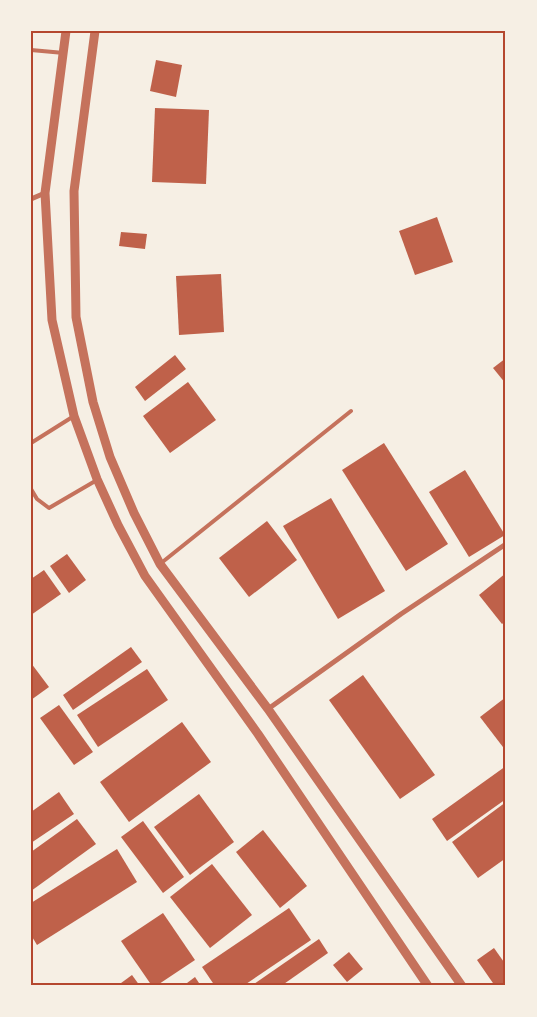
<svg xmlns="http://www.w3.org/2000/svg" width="537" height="1017" font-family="'Alegreya Sans',sans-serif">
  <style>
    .building { fill: #bf614a }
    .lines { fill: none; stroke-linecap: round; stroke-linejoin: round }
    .service { stroke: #c5725c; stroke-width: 4 }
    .minor { stroke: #c5725c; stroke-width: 5 }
    .tertiary { stroke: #c5725c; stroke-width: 9 }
    .neatline { fill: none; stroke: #b5482f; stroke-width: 2 }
  </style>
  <rect width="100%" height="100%" fill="#f6efe4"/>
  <g class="building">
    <path d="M156,60L182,65L176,97L150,91Z"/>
    <path d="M155,108L209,110L206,184L152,182Z"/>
    <path d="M437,217L453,262L415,275L399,231Z"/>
    <path d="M121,232L147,234L145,249L119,246Z"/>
    <path d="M221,274L224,332L179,335L176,276Z"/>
    <path d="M175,355L186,369L145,401L135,387Z"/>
    <path d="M506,358V384L493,368Z"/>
    <path d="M188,382L216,420L170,453L143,416Z"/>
    <path d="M384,443L448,544L406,571L342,470Z"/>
    <path d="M465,470L505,535L469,557L429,492Z"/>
    <path d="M331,498L385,591L338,619L283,526Z"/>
    <path d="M267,521L297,560L249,597L219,558Z"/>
    <path d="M67,554L86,580L69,593L50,566Z"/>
    <path d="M44,570L61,594L31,615V579Z"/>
    <path d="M506,573V621L502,624L479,595Z"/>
    <path d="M131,647L142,662L73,710L63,695Z"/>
    <path d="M31,663L49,687L31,700Z"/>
    <path d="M147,669L168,700L98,747L77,715Z"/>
    <path d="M363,675L435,775L400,799L329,700Z"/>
    <path d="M506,697V751L480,717Z"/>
    <path d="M59,705L93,752L74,765L40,718Z"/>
    <path d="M182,722L211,762L129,822L100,782Z"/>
    <path d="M506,766V799L447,841L432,819Z"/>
    <path d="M59,792L74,814L31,843V812Z"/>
    <path d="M199,794L234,842L190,875L154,827Z"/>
    <path d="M506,802V858L478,878L452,842Z"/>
    <path d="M77,819L96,844L31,891V852Z"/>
    <path d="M143,821L184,877L163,893L121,837Z"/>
    <path d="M263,830L307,886L280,908L236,852Z"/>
    <path d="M117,849L137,882L37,945L31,935V903Z"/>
    <path d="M212,864L252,915L210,948L170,897Z"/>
    <path d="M289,908L311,940L243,986H215L202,967Z"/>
    <path d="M163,913L195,960L156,986H152L121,941Z"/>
    <path d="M319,939L328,953L281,986H251Z"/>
    <path d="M494,948L506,965V986H495L477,960Z"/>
    <path d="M349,952L363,969L347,982L333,965Z"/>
    <path d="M132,975L140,986H117Z"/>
    <path d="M195,977L201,986H183Z"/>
  </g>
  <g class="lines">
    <g class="service">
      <path d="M31,50L64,53"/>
      <path d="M31,443L74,416"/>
      <path d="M31,489L37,499L49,508L97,480"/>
      <path d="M160,564L351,411"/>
    </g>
    <g class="minor">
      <path d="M31,199L45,193"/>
      <path d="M268,709L401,614L506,544"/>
    </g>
    <g class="tertiary">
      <path d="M66,31L45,193L52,320L74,416L97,479L118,525L145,576L258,734L428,986"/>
      <path d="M95,31L74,191L76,317L93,402L110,457L134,513L160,564L268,709L462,986"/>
    </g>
  </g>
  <rect width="537" height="1017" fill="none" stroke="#f6efe4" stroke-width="65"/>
  <rect x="32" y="32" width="472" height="952" class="neatline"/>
</svg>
